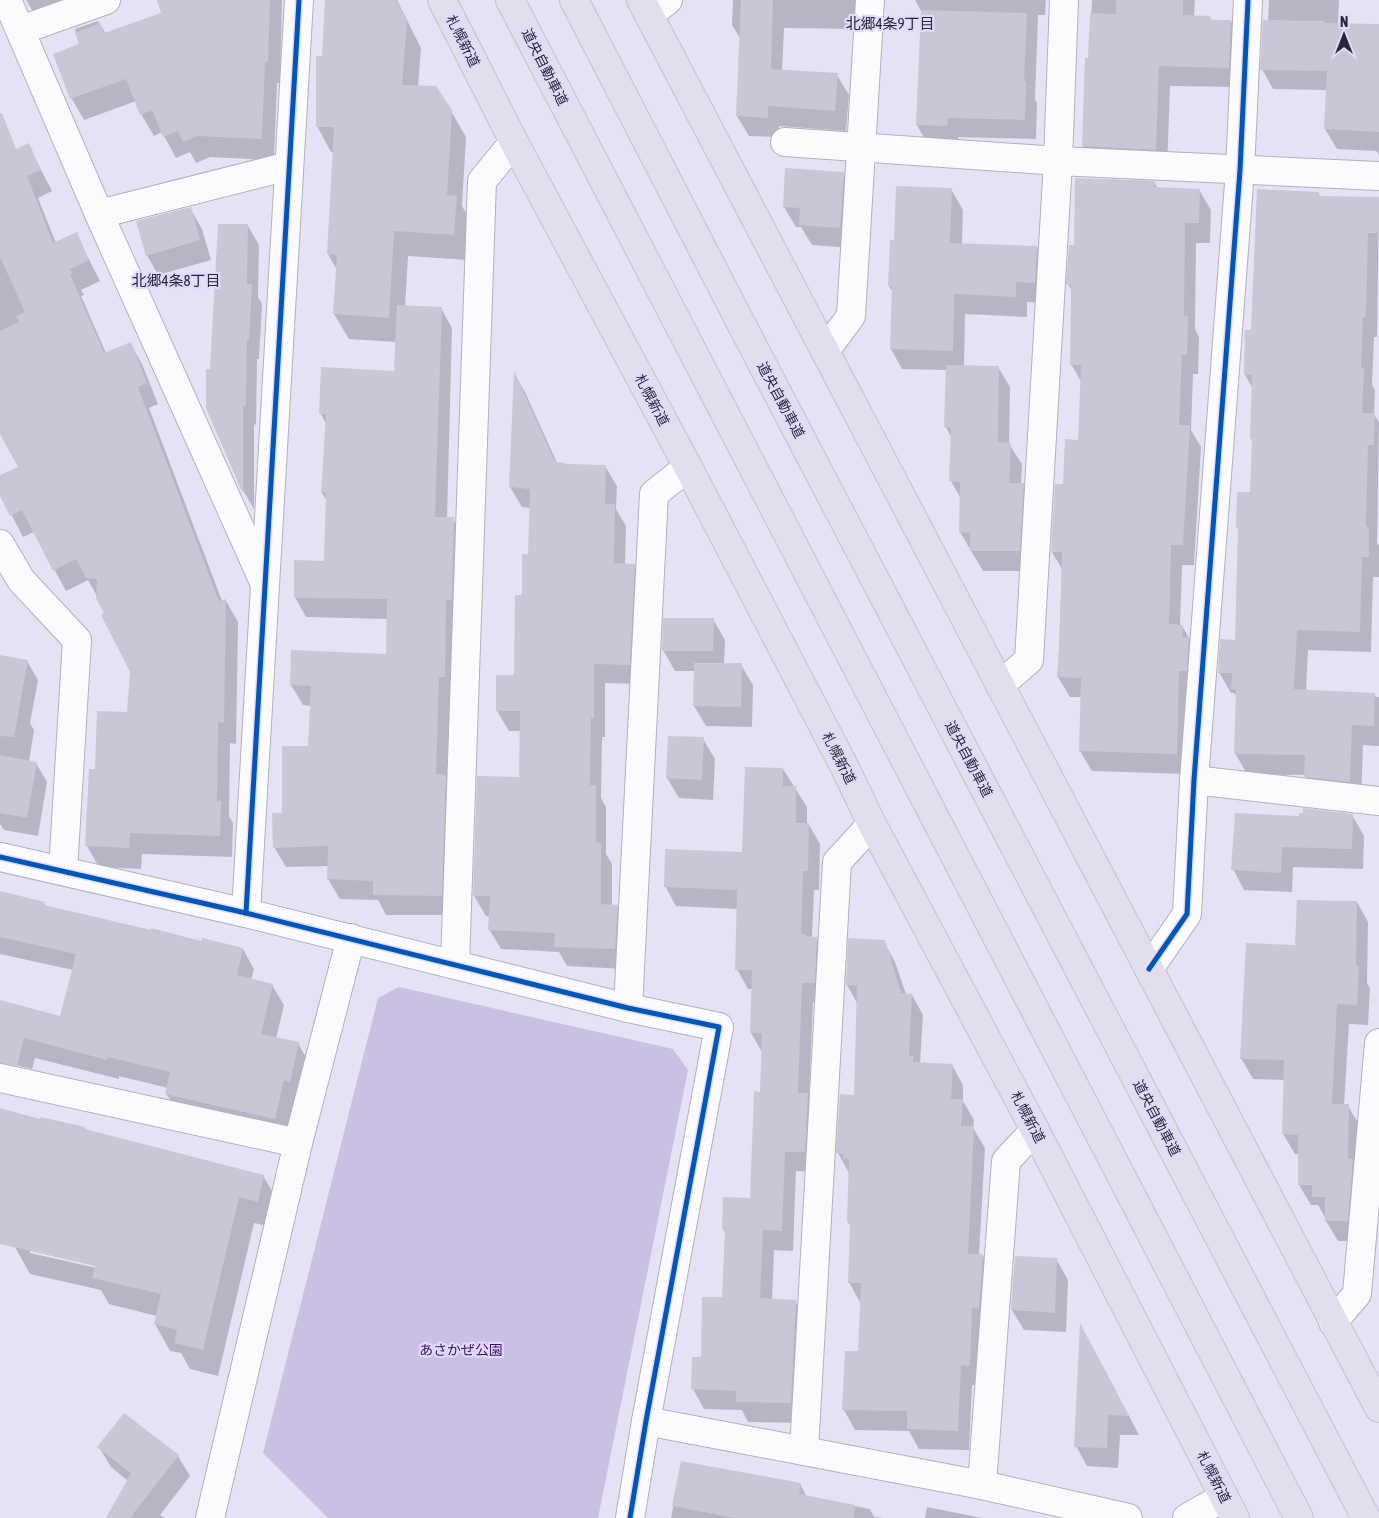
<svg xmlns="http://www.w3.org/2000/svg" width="1379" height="1518" font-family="'Asap Condensed','Noto Sans JP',sans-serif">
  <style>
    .green { fill: #c9c0e4 }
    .shadow { fill: #0003; fill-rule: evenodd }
    .building { fill: #c9c6d5 }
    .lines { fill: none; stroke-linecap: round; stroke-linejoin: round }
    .minor-casing { stroke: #b3b0bf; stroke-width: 30 }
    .highway-casing { stroke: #c4c1ca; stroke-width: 30 }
    .minor { stroke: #fbfbfe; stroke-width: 28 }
    .highway { stroke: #e3deee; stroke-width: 28 }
    .cycleway-casing { stroke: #e2dafd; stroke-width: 8 }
    .cycleway { stroke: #0057b8; stroke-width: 5 }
    .labels { text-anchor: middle; stroke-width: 4.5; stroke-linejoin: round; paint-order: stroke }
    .street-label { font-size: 14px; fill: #2a2734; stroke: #e2dafd }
    .park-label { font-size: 14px; fill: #351762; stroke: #e2dafd }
    .neighbourhood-label { font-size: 15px; fill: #2a2734; stroke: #e2dafd }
  </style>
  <rect width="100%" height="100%" fill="#e6e2f5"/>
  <path class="green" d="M399,987L673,1049L688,1070L598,1518H328L263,1453L378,998Z"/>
  <g class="shadow">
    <path d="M26,0H116L38,20Z"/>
    <path d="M158,0H282L280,83H277L274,160L210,157L196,163L190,152L176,158L162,132L154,136L141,114L136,101L84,120L72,99L55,54L80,45L75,29L98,21L106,34L162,14Z"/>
    <path d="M327,0H397L421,48L418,87L451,111L466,137L462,206L471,222L468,260L408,256L405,307L441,308L452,328L447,518L453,519L465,539L456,697L450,696L447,780L457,796L453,915H386L378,900L340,899L328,879L329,866L286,867L274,847L283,814L310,747L311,706L303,705L291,685L387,655L388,619L306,617L295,597L326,562L327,501L322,493L326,424L321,414L396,372L397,342L349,339L334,314L337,270L328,254L334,152H331L317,126L321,97Z"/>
    <path d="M733,0H860L859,29L784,28L782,71L837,75L849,95L846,131L779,126V137L749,136L737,116L740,38L732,25Z"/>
    <path d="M915,0H1046L1045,15H1038L1035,99L1037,103L1036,139L958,137V146L928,145L917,125L922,13Z"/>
    <path d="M1092,0H1195L1194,17H1209L1212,21H1231L1242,41L1240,87L1170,86L1167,170L1095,166L1083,146L1086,59H1089Z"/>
    <path d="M1269,0H1339L1338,24L1379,26V155L1377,151L1337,149L1325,129L1327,90L1273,89L1262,69L1268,22Z"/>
    <path d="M28,145L52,191L38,198L56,243L76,234L100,281L81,290L84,295L81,296L106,353L130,343L142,364L158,404L149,408L222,601H226L238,622L236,744L230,743L229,816L233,823L232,857L142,854L141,869L99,867L87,846L96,771L129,714L132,672L97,596L88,580L66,591L34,532L23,537L0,493V477L19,467L0,431V146L16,150Z"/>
    <path d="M843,174L855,194L851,248L812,245L801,227H796L784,207Z"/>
    <path d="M1154,182L1158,189L1199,190L1211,210L1210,243H1196L1195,329L1199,337L1198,374H1193L1191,430L1201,447L1194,565H1182L1180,626H1182L1194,646L1188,774L1092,771L1080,751L1082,697H1070L1058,677L1062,569L1052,552L1064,486L1079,441L1082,383L1071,364L1072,291L1068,284L1075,246Z"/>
    <path d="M951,189L963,210L962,244L1037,247L1048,268L1046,303L1027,302V317L965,314L964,366L998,367L1010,387L1009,444L1022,464L1021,484H1023L1035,504L1031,571H983L960,532L961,499L951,481L952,439L946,427L947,370L902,369L891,349L893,292L889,286L895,242Z"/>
    <path d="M1318,193L1321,197L1379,198L1377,337H1374L1372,385L1375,390L1374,414L1379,423L1377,543L1379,546V577H1373L1371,652L1308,650L1306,691L1374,694L1376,697H1379V746L1363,745L1361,802L1317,797L1305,775L1247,774L1235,753L1237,697L1234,693H1231L1219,672L1237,641L1239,531L1238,527L1252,494L1253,442L1251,438L1253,389L1245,375L1252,331Z"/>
    <path d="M190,208L202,229L211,260L158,275L147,255Z"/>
    <path d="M248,226L259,245L258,297L262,304L259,359H257L256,425L254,424V509L245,494L207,408L212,370Z"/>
    <path d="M515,375L525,392L557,463L565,465L605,466L617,486L616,509L626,526L625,565H634L646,585L641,684L605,683V737H602L601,798L606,807V854L612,864V906H617L628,926L626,969L567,966L559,952L501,949L489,929L490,916H486L474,896L520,778L521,731H509L497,711L498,676H515L523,596L529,555L531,508L522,507L510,487Z"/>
    <path d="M713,619L725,640L724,664L741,665L753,685L752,727L706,726L694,706L695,671H675L663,650Z"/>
    <path d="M0,656L27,661L38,680L30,723L34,730L29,762L36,763L47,782L38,836L4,830L0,824Z"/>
    <path d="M703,739L715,759L713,800L679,798L667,778Z"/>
    <path d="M783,769L807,807V824L809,825L820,844L819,890H814L812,938H816L828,958L825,1003L813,1002L809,1097L819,1114L816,1172L796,1171L793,1251L774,1250L772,1300L795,1301L807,1321L802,1423L748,1422L742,1410L704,1409L693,1389V1358H703L723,1299L726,1234L723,1229L751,1199L761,1093L762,1052L751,1033L752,989H748L737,969L738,909L676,906L665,886L743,853Z"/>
    <path d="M1352,815L1364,836L1363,869L1293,867L1292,892L1244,890L1233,869L1300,818Z"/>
    <path d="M0,892L44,903L46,907L202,942L243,949L254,969L251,980L272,985L284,1005L276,1039L298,1043L309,1063L301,1101L295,1100L286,1138L178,1113L166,1093L168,1088L119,1076V1079L35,1058L32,1069L0,1061V1001L61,1017L73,970L0,954Z"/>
    <path d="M1357,902L1368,922L1367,983L1370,988L1368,1025L1349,1024L1344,1105L1348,1106L1360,1126L1359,1241H1338L1326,1221V1217H1325L1318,1205H1311L1299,1185V1154H1295L1283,1134L1285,1080L1253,1079L1241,1058L1297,947Z"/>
    <path d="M850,940L884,942L895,962L906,994L912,995L923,1015L920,1064L952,1065L963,1085V1101L974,1120L973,1128L985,1148L979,1255L983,1256L994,1275L981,1385H972L969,1450L919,1449L909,1431L855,1430L844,1410L860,1353V1302L849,1282L851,1227L848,1222L849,1173L838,1153L855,1096L857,1003L847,985Z"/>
    <path d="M0,1110L41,1121L85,1128L86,1131L263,1176L279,1202L272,1227L254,1223L218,1376L190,1369L181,1353L170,1351L155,1324L157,1316L109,1304L101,1290L30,1274L15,1247L0,1188ZM30,1250L102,1266L101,1269L30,1253Z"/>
    <path d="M1056,1259L1068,1280L1066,1332L1024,1330L1012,1310Z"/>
    <path d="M1091,1344L1139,1435H1120L1118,1468L1087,1466L1076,1446Z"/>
    <path d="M99,1447L178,1456L190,1476L160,1515L165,1518H107L128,1481L111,1467Z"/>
    <path d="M682,1462L800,1484L807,1497L870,1509L874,1517L883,1518H671Z"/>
    <path d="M927,1507L982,1518H925Z"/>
  </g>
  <g class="building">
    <path d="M157,0H270L268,62H265L262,139L197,136L183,142L178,131L163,137L152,110L140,115L126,79L70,99L53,54L79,44L75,33L100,23L104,33L161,13Z"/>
    <path d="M325,0H396L407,21L402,85L436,86L452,110L447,195L457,196L454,235L394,231L389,318L333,314L337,255L327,254L334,127H316V56H322Z"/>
    <path d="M741,0H773L771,69L838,73L835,111L768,106V118L736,116Z"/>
    <path d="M1116,0H1183V15L1210,16V20H1231L1229,68L1159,66L1156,150L1082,146L1085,58H1088L1090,13L1116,14Z"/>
    <path d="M921,10L1027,13L1024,81H1026L1025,120L948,118L947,126L916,125Z"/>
    <path d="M1263,20L1324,21V23L1379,24V132L1324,129L1327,71L1260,70Z"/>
    <path d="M0,113H2L16,149L29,143L41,170L27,176L53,243L77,232L89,260L70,269L73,273L70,274L104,353L131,342L147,383L138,387L219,601L226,599L224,723L218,722L217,801H221L220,836L130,833L129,848L85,846L89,769H95L97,711L127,712L130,672L101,615L104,613L96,598L97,579L86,578L76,559L53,571L22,510L10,516L0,496V475L18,467L0,434V331L19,322L16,316L25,312L0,257Z"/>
    <path d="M785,168L844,172L840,228L799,225L800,208L783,207Z"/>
    <path d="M1075,178L1155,181L1154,187L1200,189L1199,223H1185L1184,315L1188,316L1187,355L1182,354L1179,425H1190L1183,545H1171L1169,624L1183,625L1182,637H1189L1187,671H1179L1177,754L1079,751L1081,678L1057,677L1060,634L1062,552H1051L1055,484H1063L1065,439L1078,440L1081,365H1070L1071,285L1066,284L1069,245H1074Z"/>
    <path d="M896,186L952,188L950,243L1037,246L1035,283L1016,282V297L954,294L953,351L890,349L892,286H888L890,240H894Z"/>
    <path d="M1257,189L1319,192V196L1379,197V233H1368L1366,317H1363L1361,368H1364L1362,413H1375L1374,445H1368L1366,527H1369V557H1362L1360,632L1297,630L1294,689L1375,693L1374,726L1352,725L1350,782L1304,777L1305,755L1234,754L1236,690L1231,689L1232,673H1218L1220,639L1235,640L1238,528H1236L1237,492H1250L1252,439H1250L1252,375H1244L1245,330H1251Z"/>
    <path d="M191,207L200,240L146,256L136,221Z"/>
    <path d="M218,224H248L247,284H252L249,340H247L246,406H243V494L206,408V369H210Z"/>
    <path d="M397,305L442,307L435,517H454L452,600H446L445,677H439L436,774L446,775L442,896L373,895V881L327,879L328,846L273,848L272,813H282V746H308L311,686L290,685L291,650L386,654L387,599L294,598V560L324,561L326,493H321L326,414H319L321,367L394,371Z"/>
    <path d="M946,365L999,366L998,442L1011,443L1009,483H1024L1020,551H970V533L959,532L960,482L949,481L951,428L944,427Z"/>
    <path d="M514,371L555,462L565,463V464L606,465L605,504H615L614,563L635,564L630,665L594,664V718H591L590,785H596V842L601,843V904L618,905L615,949L554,947L555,933L488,930L490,896H473L477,776L519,777L520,711H496V675H514L515,595H522V554H528L530,489L509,487Z"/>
    <path d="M663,618H714L713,651H662Z"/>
    <path d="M0,655L28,660L14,737L0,736Z"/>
    <path d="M694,663H742L741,707L693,706Z"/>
    <path d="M668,736L704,737L702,780L666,778Z"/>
    <path d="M0,755L37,762L27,818L0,813Z"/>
    <path d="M745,767L783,768V786H796V823H809L808,871H803L801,934H806V936L817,937L815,983H802L798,1093H808L805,1152H785L782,1231L763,1230L760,1298L796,1300L791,1403L736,1402V1391L691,1389L692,1357H701L702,1297H722L725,1229H722L723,1197L750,1198L754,1091L760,1092L762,1033H750L752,970H735L737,890L664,887L665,849L742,852Z"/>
    <path d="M1303,808L1353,814L1352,849L1282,847L1281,873L1231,870L1235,813L1299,816V813H1303Z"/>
    <path d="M0,891L45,902L44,905L151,930V928L201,941L202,938L243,948L237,975L273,984L261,1034L299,1042L290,1082L284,1080L275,1119L165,1094L170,1072L108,1057L107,1060L24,1038L17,1066L0,1063V1000L60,1016L76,954L0,937Z"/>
    <path d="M1297,900L1357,901L1356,966H1359L1357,1005L1337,1004L1332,1104H1349L1348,1159H1353L1348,1221H1325V1197H1312V1185H1298V1135L1282,1134L1284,1060L1240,1059L1246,943L1295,945Z"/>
    <path d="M848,938L885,940L901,993L912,994L909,1056H913V1062L953,1064L951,1099H963L961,1126H974L968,1254H983L979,1309L972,1308L970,1366L961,1365L958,1431L907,1429V1411L842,1410L845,1351H858L861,1283H848L850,1222H847L849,1159H843V1154L836,1153L840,1094L854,1095L857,986L846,985Z"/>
    <path d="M0,1108L40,1119L41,1117L85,1127V1129L264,1175L258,1202L239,1197L203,1350L174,1343L177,1330L154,1324L161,1294L92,1278L95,1266L0,1244Z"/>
    <path d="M1015,1256L1057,1258L1055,1313L1011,1310Z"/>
    <path d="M1080,1323L1129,1416L1108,1415L1107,1448L1074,1447Z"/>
    <path d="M124,1413L179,1455L130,1518H106L131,1473L97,1447Z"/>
    <path d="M681,1461L801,1483L799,1494L855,1505L854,1518H735L672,1506Z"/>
  </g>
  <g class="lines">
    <g class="minor-casing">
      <g id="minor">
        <path d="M7,0L99,214L264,582"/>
        <path d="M649,15L668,0"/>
        <path d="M21,30L106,0"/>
        <path d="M785,142L1058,161L1379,176"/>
        <path d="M99,214L289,166"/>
        <path d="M825,351L851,316L870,0"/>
        <path d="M0,544L21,580L77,640L63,871"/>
        <path d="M1000,685L1029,660L1058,161L1064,0"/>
        <path d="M1194,780L1379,801"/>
        <path d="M0,857L246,913L628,1008L719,1027L646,1421L630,1518"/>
        <path d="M246,913L299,0"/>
        <path d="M455,964L482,181L514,142"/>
        <path d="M1149,969L1187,914L1194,780L1240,170L1248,0"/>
        <path d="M628,1008L654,494L688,467"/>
        <path d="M0,1078L298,1143"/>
        <path d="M1333,1322L1357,1294L1379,1043"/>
        <path d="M646,1421L982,1485L1128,1518"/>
        <path d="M804,1451L837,862L872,824"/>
        <path d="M982,1485L1006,1161L1035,1130"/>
        <path d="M210,1518L298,1143L351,938"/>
        <path d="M1187,1518L1224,1497"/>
      </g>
    </g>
    <g class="highway-casing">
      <g id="highway">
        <path d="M442,0L514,142L688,467L844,766L872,824L1035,1130L1235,1518"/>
        <path d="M510,0L1299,1518"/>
        <path d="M574,0L746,333L1366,1518"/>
        <path d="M641,0L1379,1408"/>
      </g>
    </g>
    <use href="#minor" class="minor"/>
    <use href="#highway" class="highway"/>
    <g class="cycleway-casing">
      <g id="cycleway">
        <path d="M0,857L246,913L628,1008L719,1027L646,1421L630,1518"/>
        <path d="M246,913L299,0"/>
        <path d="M1149,969L1187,914L1194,780L1240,170L1248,0"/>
      </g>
    </g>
    <use href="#cycleway" class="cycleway"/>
  </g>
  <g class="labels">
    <g class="street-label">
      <text transform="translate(463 41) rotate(63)" y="5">札幌新道</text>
      <text transform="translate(545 67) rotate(63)" y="5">道央自動車道</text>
      <text transform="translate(652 400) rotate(62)" y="5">札幌新道</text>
      <text transform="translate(781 400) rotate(62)" y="5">道央自動車道</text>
      <text transform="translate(839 758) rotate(63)" y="5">札幌新道</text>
      <text transform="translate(969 759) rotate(62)" y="5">道央自動車道</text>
      <text transform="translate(1028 1117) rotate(62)" y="5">札幌新道</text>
      <text transform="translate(1157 1118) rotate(62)" y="5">道央自動車道</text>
      <text transform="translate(1214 1477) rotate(63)" y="5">札幌新道</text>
    </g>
    <g class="park-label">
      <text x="461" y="1355">あさかぜ公園</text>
    </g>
    <g class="neighbourhood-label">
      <text x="890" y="29">北郷4条9丁目</text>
      <text x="176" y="286">北郷4条8丁目</text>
    </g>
  </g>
  <g transform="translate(1344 35)" stroke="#e2dafd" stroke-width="4" paint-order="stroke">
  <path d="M0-4L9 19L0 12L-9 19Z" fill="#2a2734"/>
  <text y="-8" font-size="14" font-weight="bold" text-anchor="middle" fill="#2a2734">N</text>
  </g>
</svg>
